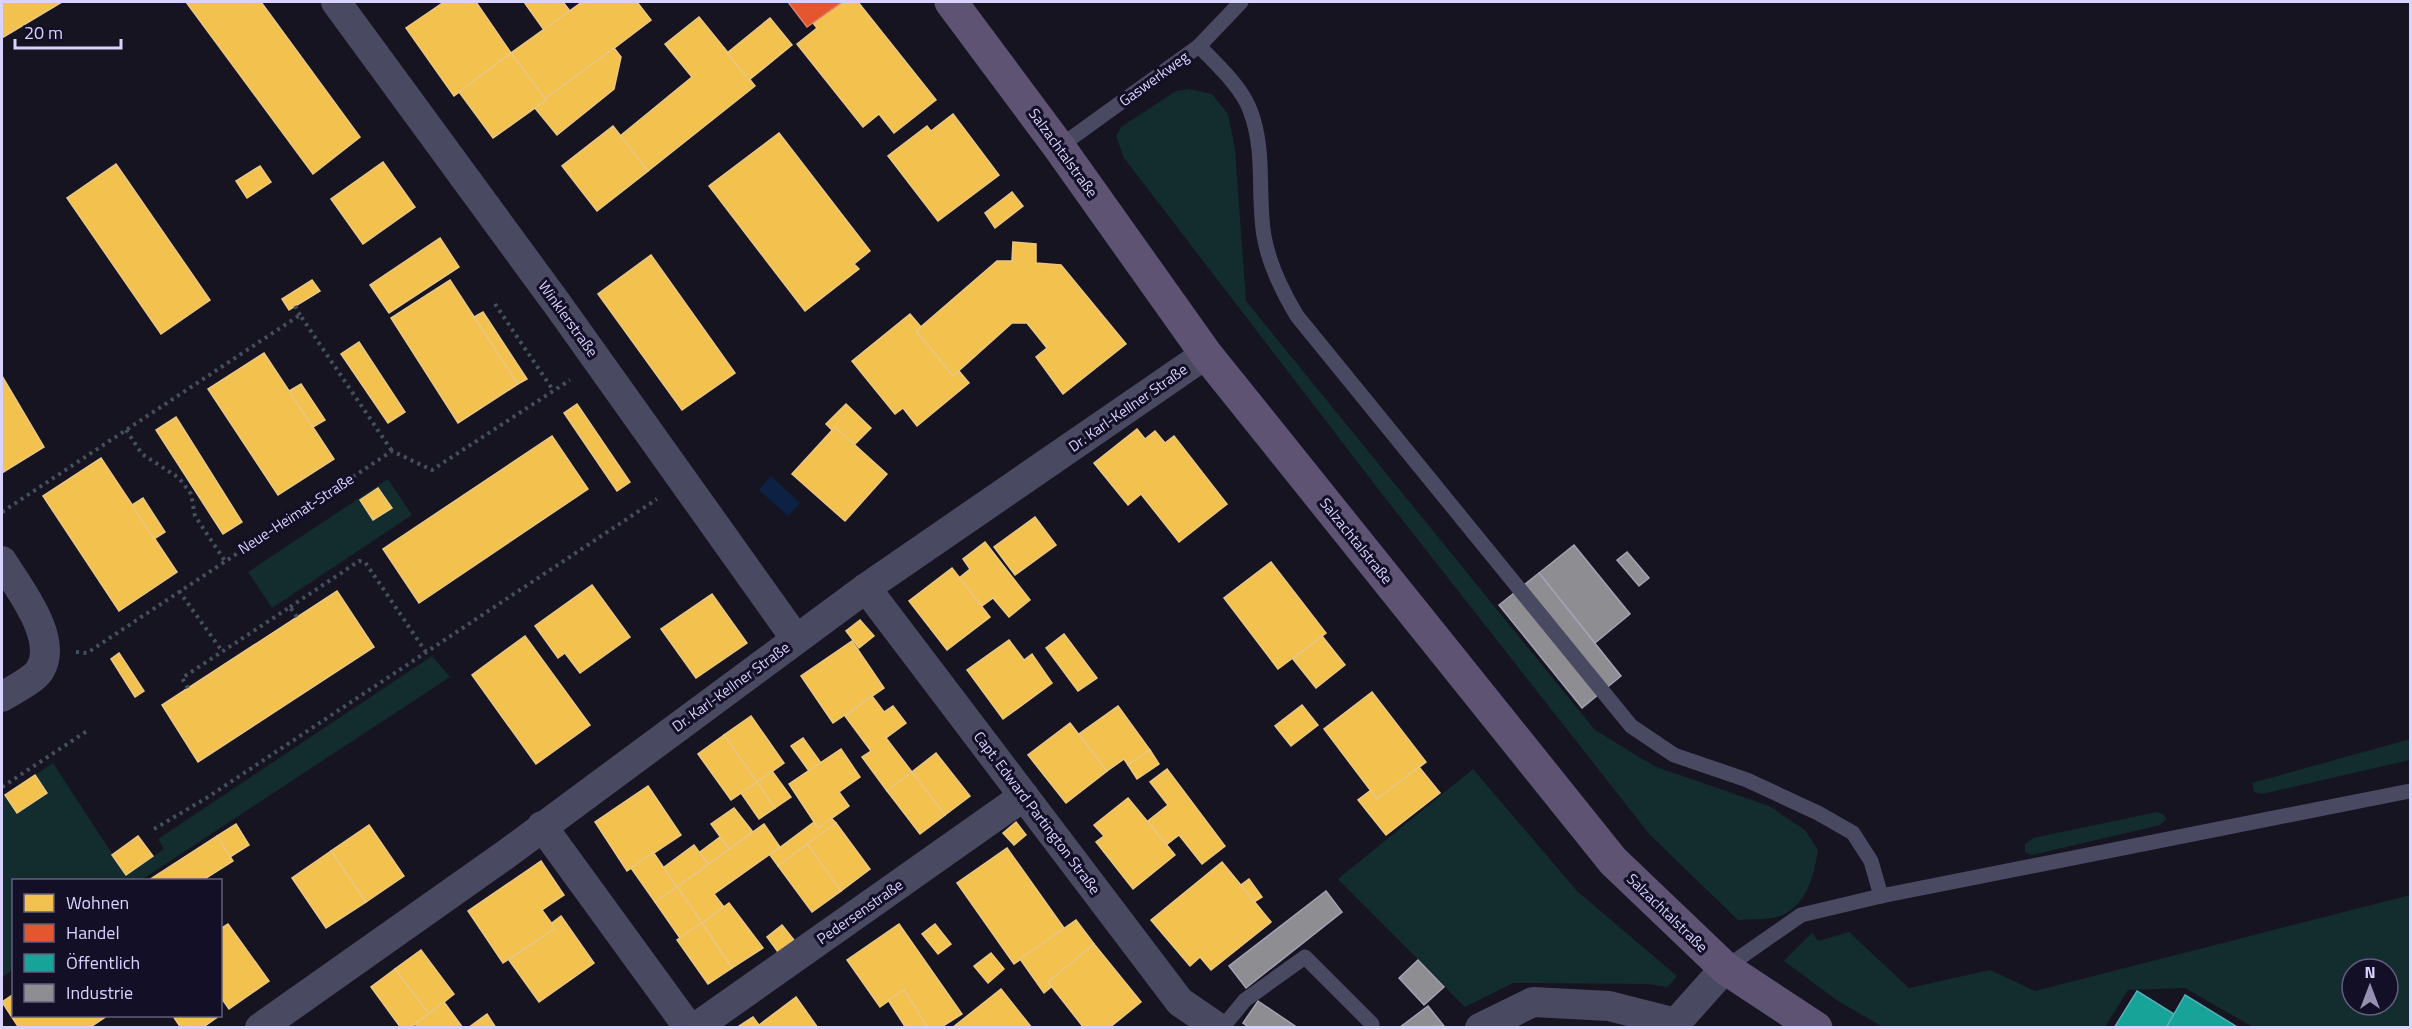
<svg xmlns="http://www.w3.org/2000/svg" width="2412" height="1029" font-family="'Titillium Web',sans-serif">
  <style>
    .green { fill: #132c2d; fill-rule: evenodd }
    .water { fill: #0d2144 }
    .homes { fill: #f2c14e; stroke: #eac783; stroke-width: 1.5 }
    .shops { fill: #e4572e; stroke: #e17c6d; stroke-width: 1.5 }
    .public { fill: #17a398; stroke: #51b2b7; stroke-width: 1.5 }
    .industry { fill: #8d8d92; stroke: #a4a2b3; stroke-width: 1.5 }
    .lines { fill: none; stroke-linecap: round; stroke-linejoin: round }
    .path { stroke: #44505f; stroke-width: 4; stroke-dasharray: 3 4.5; stroke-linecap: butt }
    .service { stroke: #4a4962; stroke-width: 15 }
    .minor { stroke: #4a4962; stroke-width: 30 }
    .primary { stroke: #5e5373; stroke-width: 33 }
    .labels { text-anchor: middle; stroke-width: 6; stroke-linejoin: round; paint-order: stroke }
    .street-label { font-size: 15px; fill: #d9d4ff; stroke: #130f26 }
  </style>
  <rect width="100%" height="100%" fill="#161421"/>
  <g class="green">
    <path d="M1189,89L1212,94L1228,114L1235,149L1246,301L1595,730L1654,766L1769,806L1805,830L1818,850C1814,875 1807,906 1780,916C1768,920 1751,919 1738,920L1650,835L1382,494L1124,158L1116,136L1121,127L1176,91Z"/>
    <path d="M388,479L412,515L272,608L248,572Z"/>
    <path d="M432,656L450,677L141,880H14L13,969L2,978V797L5,795L17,813L46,794L35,775L53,763L126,875L164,849L158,839Z"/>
    <path d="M2410,739V760L2262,794L2254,792L2252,783Z"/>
    <path d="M1473,769L1577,891L1677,976L1668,987L1647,984L1513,983L1465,1007L1338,879Z"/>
    <path d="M2157,812L2164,815L2166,819L2160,825L2032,855L2025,852V844L2033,838Z"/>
    <path d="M2410,895V1027H2253L2185,988L2128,990L2105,1027H1883L1838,1001L1784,961L1812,933L1818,941L1849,932L1909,988L1990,970L2035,991ZM2352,969H2388V1005H2352Z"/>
  </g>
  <path class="water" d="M771,476L800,503L788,516L759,490Z"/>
  <g class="homes">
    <path d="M2,2H62L2,38Z"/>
    <path d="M186,2H261L360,137L313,174Z"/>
    <path d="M444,2H476L511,53L454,96L406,28Z"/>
    <path d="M524,2H563L570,11L544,30Z"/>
    <path d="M582,2H637L651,20L546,100L511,53Z"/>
    <path d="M842,2H858L936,100L894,133L879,114L863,127L797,44L817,28L813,23Z"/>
    <path d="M699,17L755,86L648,171L620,136L692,77L665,44Z"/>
    <path d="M770,18L792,45L749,80L727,53Z"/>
    <path d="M614,48L621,57L614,89L557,135L534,107Z"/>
    <path d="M511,53L546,100L493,138L459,92Z"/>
    <path d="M953,114L999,175L938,221L888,156L927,126L931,131Z"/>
    <path d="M613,126L648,171L597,211L562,166Z"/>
    <path d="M779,133L870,251L854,264L859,269L805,311L709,186Z"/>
    <path d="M383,162L415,207L363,244L331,199Z"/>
    <path d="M116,164L210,300L161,334L67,198Z"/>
    <path d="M260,166L271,182L247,198L236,181Z"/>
    <path d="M1012,192L1023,206L995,228L985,213Z"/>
    <path d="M440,238L459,267L389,313L370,285Z"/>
    <path d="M1013,242L1036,244V263L1061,265L1126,344L1063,394L1036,357L1047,348L1027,323H1012L953,376L916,331L997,261H1012Z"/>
    <path d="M651,255L735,373L682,410L598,294Z"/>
    <path d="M312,280L320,291L289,310L282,299Z"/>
    <path d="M450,280L518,384L458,423L391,318Z"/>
    <path d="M483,312L527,379L518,384L474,317Z"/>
    <path d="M910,314L921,327L916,331L953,376L959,371L969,383L917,426L903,408L895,414L852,361Z"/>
    <path d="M359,342L405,412L388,423L341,354Z"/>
    <path d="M264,353L334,459L278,495L208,389Z"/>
    <path d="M2,376L44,447L2,473Z"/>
    <path d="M301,384L325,420L313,427L289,391Z"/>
    <path d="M577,404L630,482L617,491L564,413Z"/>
    <path d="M846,404L871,428L854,445L835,427L832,430L826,424Z"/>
    <path d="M176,417L242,522L223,534L156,430Z"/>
    <path d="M835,427L887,474L845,521L792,474Z"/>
    <path d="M1137,429L1145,439L1155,431L1165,443L1174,436L1227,504L1179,542L1141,494L1128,505L1094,463Z"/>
    <path d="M552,436L588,489L419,603L383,549Z"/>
    <path d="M101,458L177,572L119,611L43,496Z"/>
    <path d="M378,488L392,508L373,520L360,500Z"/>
    <path d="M143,498L165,532L154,539L132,505Z"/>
    <path d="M1035,517L1056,545L1015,575L994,547Z"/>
    <path d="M985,542L1030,600L1009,617L993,598L982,606L959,578L970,569L963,559Z"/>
    <path d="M1271,562L1326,633L1278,669L1224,598Z"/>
    <path d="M952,568L990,617L947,650L909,601Z"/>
    <path d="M592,585L630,637L580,673L565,653L558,658L535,626Z"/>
    <path d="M337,591L374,647L198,762L162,705Z"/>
    <path d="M712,594L747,643L696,678L661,629Z"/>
    <path d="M860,620L874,636L859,648L846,631Z"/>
    <path d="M1064,634L1097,678L1078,691L1046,648Z"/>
    <path d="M525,636L590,725L536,764L472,675Z"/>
    <path d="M1322,636L1345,665L1316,688L1293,659Z"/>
    <path d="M1009,640L1024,660L1032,654L1052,683L1003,719L967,670Z"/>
    <path d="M852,641L884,688L833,723L801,676Z"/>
    <path d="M119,653L144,691L135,697L111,659Z"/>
    <path d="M1372,692L1426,762L1377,799L1324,729Z"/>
    <path d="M872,696L884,712L893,706L906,723L886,738L912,772L887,791L862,757L871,751L845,716Z"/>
    <path d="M1302,705L1318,725L1291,746L1275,726Z"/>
    <path d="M1118,706L1150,750L1128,765L1124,759L1107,771L1079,734Z"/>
    <path d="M751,716L784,763L757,782L724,735Z"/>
    <path d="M1070,723L1107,771L1066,803L1028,755Z"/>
    <path d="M724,735L757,782L731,800L698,754Z"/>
    <path d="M803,738L821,763L809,771L791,746Z"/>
    <path d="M841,749L860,777L839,792L849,806L818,828L789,784Z"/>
    <path d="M1150,750L1159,764L1137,779L1128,765Z"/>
    <path d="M936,753L970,796L945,815L912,772Z"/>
    <path d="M1419,767L1440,793L1386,835L1358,800L1371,790L1377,799Z"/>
    <path d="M1167,769L1225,846L1202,864L1179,835L1166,845L1148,821L1168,805L1150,782Z"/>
    <path d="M772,771L791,797L775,808L757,782Z"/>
    <path d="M912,772L945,815L920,834L887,791Z"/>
    <path d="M35,775L47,793L17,813L5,795Z"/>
    <path d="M757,782L775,808L759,819L741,793Z"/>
    <path d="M648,786L681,835L627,871L595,822Z"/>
    <path d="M1128,798L1175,855L1133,889L1096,842L1104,836L1094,825Z"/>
    <path d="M734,808L753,832L729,849L711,824Z"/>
    <path d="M831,818L836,823L778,866L770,855L814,822L818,828Z"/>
    <path d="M1016,822L1026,835L1014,845L1003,833Z"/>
    <path d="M836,823L870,869L841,891L807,844Z"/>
    <path d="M236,824L249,845L230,857L217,836Z"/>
    <path d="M764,824L780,847L714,894L724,907L702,923L677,887Z"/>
    <path d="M369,825L404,876L366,902L331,851Z"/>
    <path d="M138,836L153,856L126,875L112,855Z"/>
    <path d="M217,836L233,861L203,880H149Z"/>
    <path d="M720,837L729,849L708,864L700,852Z"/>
    <path d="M807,844L841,891L812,912L778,866Z"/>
    <path d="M694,845L708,864L677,887L663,868Z"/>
    <path d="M1007,848L1064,928L1014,964L957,883Z"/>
    <path d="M331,851L366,902L326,928L292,878Z"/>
    <path d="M653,852L677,887L655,902L631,868Z"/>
    <path d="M541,861L564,895L542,910L555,928L503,963L468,911Z"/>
    <path d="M1222,862L1271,922L1211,970L1200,957L1190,966L1151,920Z"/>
    <path d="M1249,879L1262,897L1254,902L1241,885Z"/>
    <path d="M677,887L702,923L680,938L655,902Z"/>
    <path d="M729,903L763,948L732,968L702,923Z"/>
    <path d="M561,916L594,963L539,1002L509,960L555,928L552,923Z"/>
    <path d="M1076,920L1094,944L1048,982L1051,987L1044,993L1020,959Z"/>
    <path d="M702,923L732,968L708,984L677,940Z"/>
    <path d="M228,924L269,981L229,1009L220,996V929Z"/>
    <path d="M899,924L962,1014L940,1028H928L904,990L880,1007L847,960Z"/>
    <path d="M935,924L951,944L938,954L922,934Z"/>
    <path d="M782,925L794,940L778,952L767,937Z"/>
    <path d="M1094,944L1141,1002L1109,1028H1084L1048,982Z"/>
    <path d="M421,950L454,994L429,1014L395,969Z"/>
    <path d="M991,953L1004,969L988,983L974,966Z"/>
    <path d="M395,969L429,1014L410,1028H401L371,987Z"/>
    <path d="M1001,989L1032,1028H952Z"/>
    <path d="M904,990L928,1028H906L888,1000Z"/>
    <path d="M14,994V1016H107L89,1028H19L2,1002Z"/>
    <path d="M796,997L818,1028H755L759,1025Z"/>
    <path d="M444,1002L463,1028H418L415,1024Z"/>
    <path d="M487,1014L496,1028H468Z"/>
    <path d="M173,1016H219L202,1028H181Z"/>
    <path d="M753,1017L759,1025L755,1028H736Z"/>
  </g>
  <path class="shops" d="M788,2H842L807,27Z"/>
  <g class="public">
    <path d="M2137,991L2174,1014L2166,1028H2114Z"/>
    <path d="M2185,995L2239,1028H2166Z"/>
  </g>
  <g class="industry">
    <path d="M1574,545L1630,614L1595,643L1539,573Z"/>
    <path d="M1627,552L1649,578L1639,586L1617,560Z"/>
    <path d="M1539,573L1621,676L1582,708L1499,605Z"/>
    <path d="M1326,891L1342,912L1246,988L1229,966Z"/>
    <path d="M1418,960L1444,987L1424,1005L1399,978Z"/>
    <path d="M1258,1001L1298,1028H1250L1243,1023Z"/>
    <path d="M1428,1006L1444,1026L1399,1028Z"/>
  </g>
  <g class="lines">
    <g class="path">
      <path d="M495,304L553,390"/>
      <path d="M295,306L300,315"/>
      <path d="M126,430L142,454L179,478L191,494L195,516L225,561"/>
      <path d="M2,512L300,315L392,451"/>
      <path d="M179,591L222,651"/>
      <path d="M290,607L359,561L365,562L426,652"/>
      <path d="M76,652L87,653L392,451L432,470L570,380"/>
      <path d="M188,688L182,678L290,607L297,617"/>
      <path d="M2,787L87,731"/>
      <path d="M154,829L208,797L657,499"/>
    </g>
    <g class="service">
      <path d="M1199,46C1216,64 1241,86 1250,110C1266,151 1257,194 1264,236C1269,265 1282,291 1297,316L1631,726L1674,755L1747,780L1818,813L1853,833L1871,861L1881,896"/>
      <path d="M1059,147L1199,46L1241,2"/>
      <path d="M1725,968L1801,915L1881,896L2410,791"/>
      <path d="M1222,1028L1245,1000L1305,957L1372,1024"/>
    </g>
    <g class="minor">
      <path d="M336,2L558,305L796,639"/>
      <path d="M2,561C19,589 59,638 40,670C33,681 12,690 2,697"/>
      <path d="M866,588L1180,1002L1218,1028"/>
      <path d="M542,826L689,1028"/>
      <path d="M260,1028L505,855L866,588L1206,354"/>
      <path d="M695,1028L1024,796"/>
      <path d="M1480,1028L1533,1002L1609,1006L1676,1023L1725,968"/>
    </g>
    <path class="primary" d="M951,2L1059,147L1206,354L1613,861L1725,968L1816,1028"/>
  </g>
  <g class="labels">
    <g class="street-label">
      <text transform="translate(1154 79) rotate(-36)" y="5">Gaswerkweg</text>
      <text transform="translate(1063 153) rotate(54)" y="5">Salzachtalstraße</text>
      <text transform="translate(568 319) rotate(54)" y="5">Winklerstraße</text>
      <text transform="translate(1128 408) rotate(-35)" y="5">Dr. Karl-Kellner Straße</text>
      <text transform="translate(296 514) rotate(-33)" y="5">Neue-Heimat-Straße</text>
      <text transform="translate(1356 541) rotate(51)" y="5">Salzachtalstraße</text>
      <text transform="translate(731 687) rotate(-36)" y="5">Dr. Karl-Kellner Straße</text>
      <text transform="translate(1037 813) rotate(53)" y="5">Capt. Edward Partington Straße</text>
      <text transform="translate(860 912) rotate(-35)" y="5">Pedersenstraße</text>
      <text transform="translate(1667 913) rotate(44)" y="5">Salzachtalstraße</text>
    </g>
  </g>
  <rect width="2412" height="1029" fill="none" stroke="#d9d4ff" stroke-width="6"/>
  <rect x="12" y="879" width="210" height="138" fill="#130f26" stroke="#625e7d" stroke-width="1.5"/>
  <rect x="24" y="894" width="30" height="18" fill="#f2c14e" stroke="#625e7d" stroke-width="1.5"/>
  <text x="66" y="909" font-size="18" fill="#d9d4ff">Wohnen</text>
  <rect x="24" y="924" width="30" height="18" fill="#e4572e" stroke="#625e7d" stroke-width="1.5"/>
  <text x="66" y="939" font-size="18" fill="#d9d4ff">Handel</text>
  <rect x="24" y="954" width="30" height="18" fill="#17a398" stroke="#625e7d" stroke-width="1.5"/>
  <text x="66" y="969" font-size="18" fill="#d9d4ff">Öffentlich</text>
  <rect x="24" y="984" width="30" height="18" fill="#8d8d92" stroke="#625e7d" stroke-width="1.5"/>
  <text x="66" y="999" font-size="18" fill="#d9d4ff">Industrie</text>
  <g transform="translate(2370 987)"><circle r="28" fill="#130f26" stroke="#625e7d" stroke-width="1.5"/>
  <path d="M0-4.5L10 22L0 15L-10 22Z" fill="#9591b1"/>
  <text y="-9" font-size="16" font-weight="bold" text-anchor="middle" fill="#d9d4ff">N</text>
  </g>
  <path d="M15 39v9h106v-9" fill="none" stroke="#d9d4ff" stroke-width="3"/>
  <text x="24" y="39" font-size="18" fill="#d9d4ff" stroke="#130f26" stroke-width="4.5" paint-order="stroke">20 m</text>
</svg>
